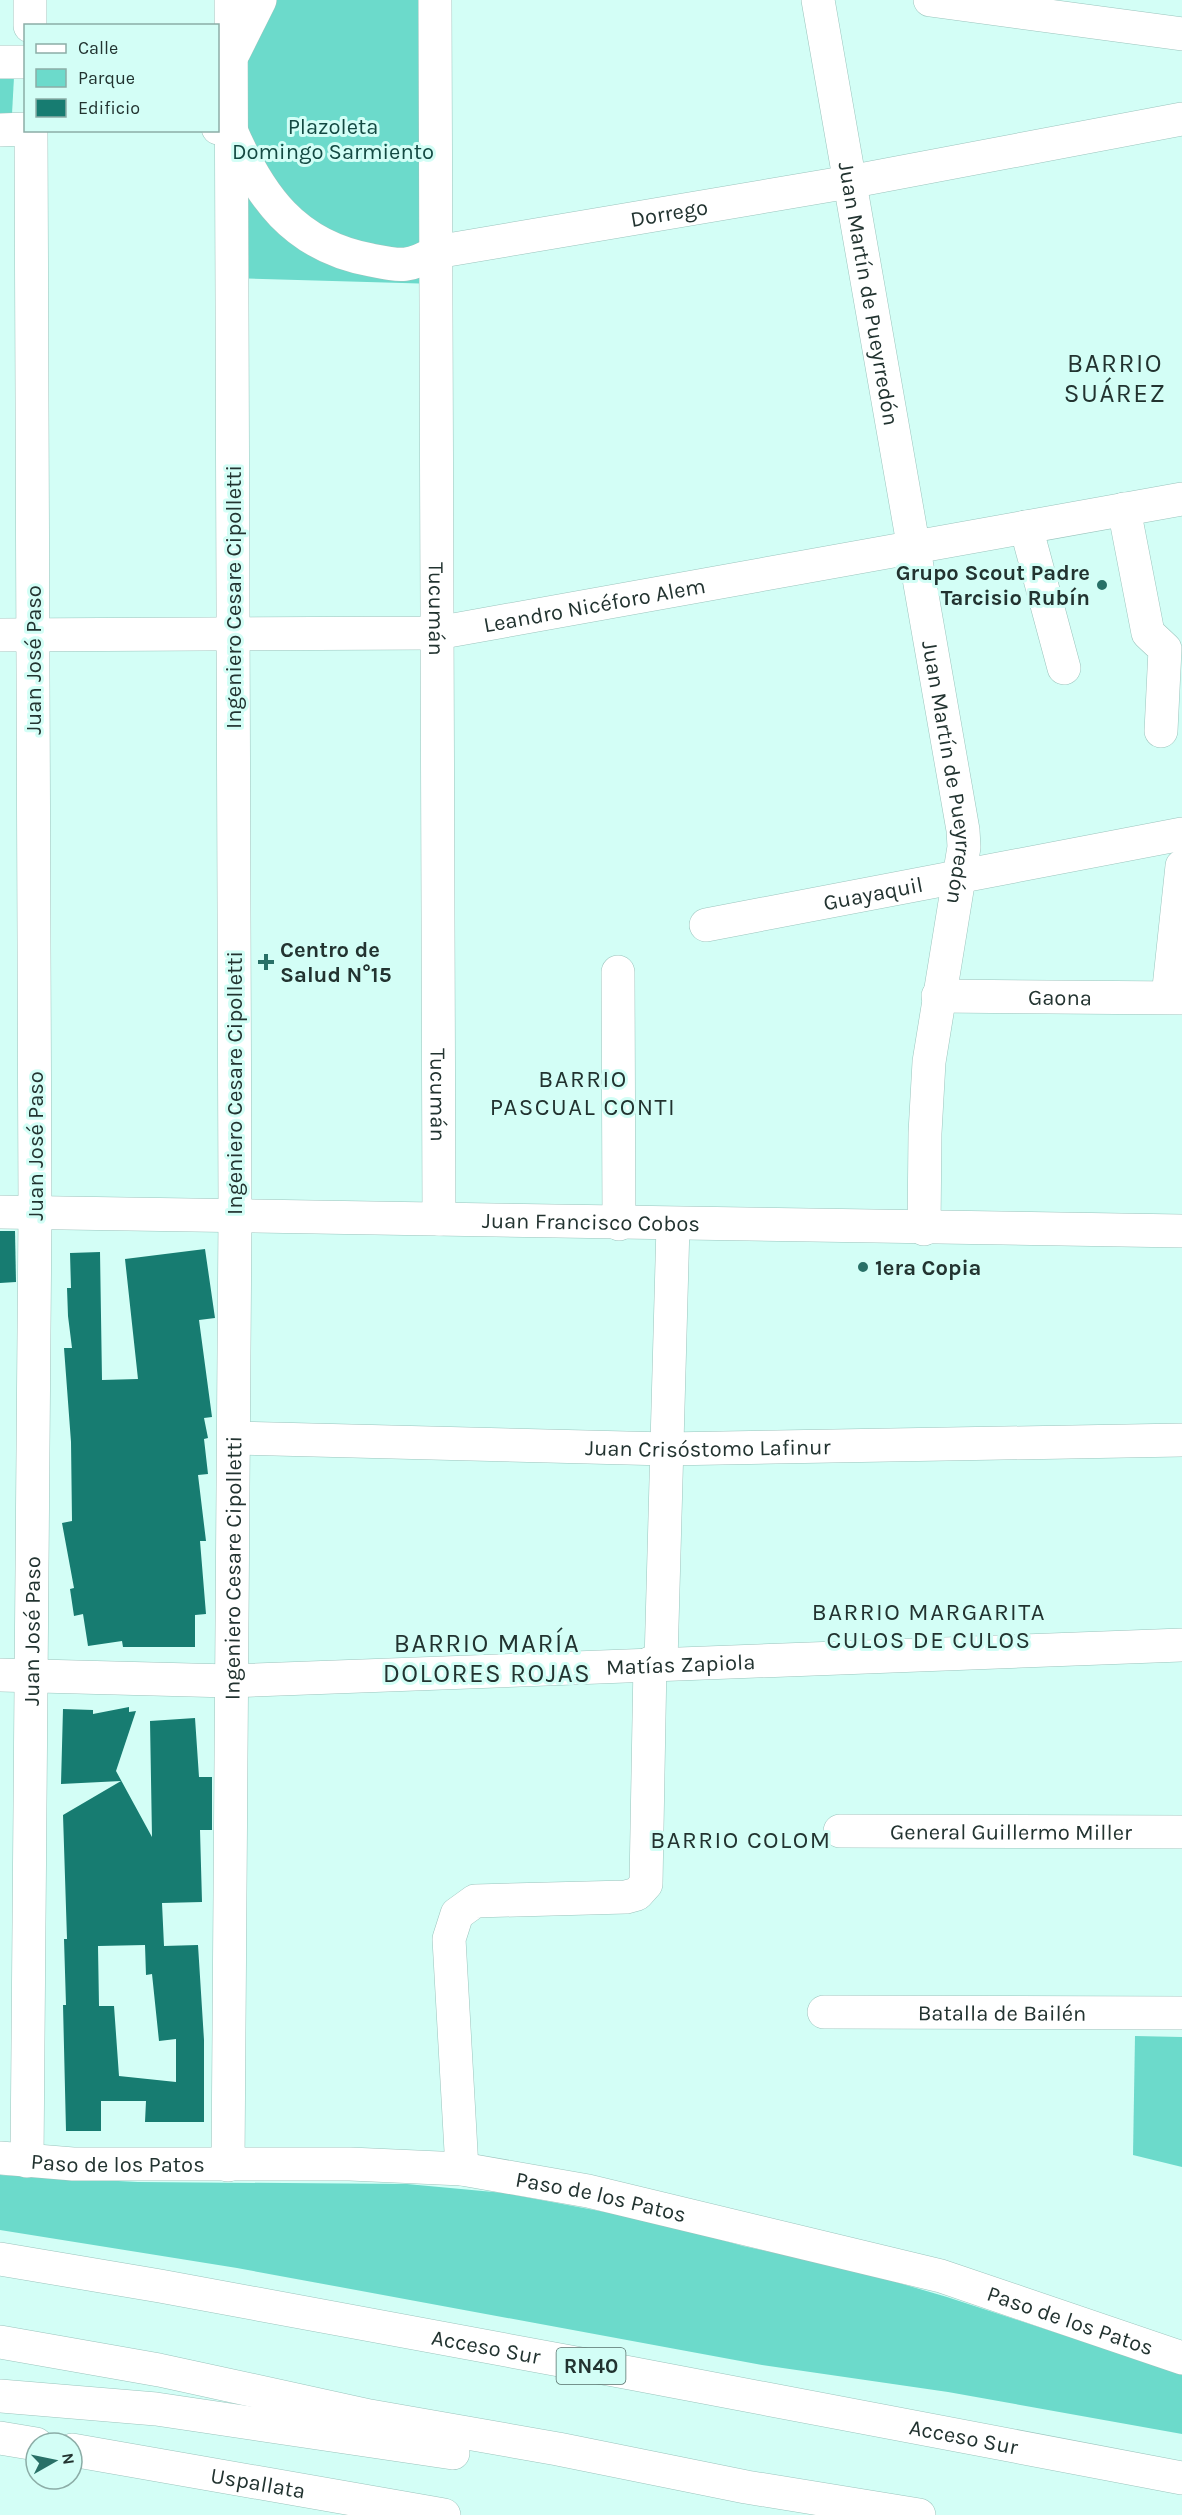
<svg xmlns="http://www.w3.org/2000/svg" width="1182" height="2515" font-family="Karla,sans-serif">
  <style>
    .green { fill: #6cdacb }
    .building { fill: #177c71; fill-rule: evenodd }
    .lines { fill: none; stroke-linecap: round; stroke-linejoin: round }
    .minor-casing { stroke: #9bc4bd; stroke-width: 34 }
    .major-casing { stroke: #9bc4bd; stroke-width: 34 }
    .highway-casing { stroke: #9bc4bd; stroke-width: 34 }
    .minor { stroke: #fff; stroke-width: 33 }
    .major { stroke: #fff; stroke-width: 33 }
    .highway { stroke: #fff; stroke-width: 33 }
    .poi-dot { fill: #287067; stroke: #d3fef6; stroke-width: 2 }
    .labels { text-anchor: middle; stroke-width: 6; stroke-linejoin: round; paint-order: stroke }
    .shield { fill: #d3fef6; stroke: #57706b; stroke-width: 1.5 }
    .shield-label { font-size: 21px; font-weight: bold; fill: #223330 }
    .park-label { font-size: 22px; fill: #134942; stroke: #d3fef6 }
    .street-label { font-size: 22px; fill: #223330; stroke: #d3fef6 }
    .poi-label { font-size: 22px; font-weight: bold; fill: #223330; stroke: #d3fef6; text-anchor: start }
    .neighbourhood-label { font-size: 24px; letter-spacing: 1.5px; fill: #223330; stroke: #d3fef6 }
    .quarter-label { font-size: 26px; letter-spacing: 1.5px; fill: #223330; stroke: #d3fef6 }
  </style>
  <rect width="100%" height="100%" fill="#d3fef6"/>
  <g class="green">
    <path d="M231,0H435L437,284L231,278Z"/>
    <path d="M0,75L14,77L12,114L0,116Z"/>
    <path d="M1135,2036L1182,2037V2167L1133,2155Z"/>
    <path d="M0,2175L138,2182L407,2184L504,2193L658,2222L743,2246L858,2271L947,2297L1182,2374V2434L948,2392L762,2365L237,2268L0,2230Z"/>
  </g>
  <g class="building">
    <path d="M0,1231H15L16,1282L0,1283Z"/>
    <path d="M205,1249L215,1318L199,1320L212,1417L204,1418L208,1438L204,1439L208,1474L198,1475L206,1541H200L206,1614L195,1615V1647H123L122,1641L88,1646L83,1614L74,1616L70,1589L74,1588L62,1523L72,1521L71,1442L64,1348H72L68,1316L67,1288H71L70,1253L100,1252L102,1380L138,1379L125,1259Z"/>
    <path d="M129,1707V1712L136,1711L116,1771L152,1837L150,1721L195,1718L199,1777H212V1830H200L202,1902L162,1903L164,1946L198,1945L204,2040V2122H145L146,2101H101V2131H66L63,2005H66L64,1939H67L63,1815L121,1781L61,1784L63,1709L93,1710V1714ZM145,1945L146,1975L152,1974L159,2041L176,2039V2082L119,2076L114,2006H99L98,1946Z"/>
  </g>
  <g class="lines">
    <g class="minor-casing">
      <g id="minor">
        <path id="s1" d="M435,0L439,1219"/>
        <path id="s2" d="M818,0L963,830L964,847L929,1062L925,1133L924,1229"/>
        <path d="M930,0L1182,34"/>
        <path d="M30,26V0"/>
        <path d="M234,52L260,0"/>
        <path d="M1124,509L1148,633L1165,649L1161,731"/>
        <path d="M1026,527L1064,668"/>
        <path id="s3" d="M0,635L437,633L1182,499"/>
        <path id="s4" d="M706,925L1182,834"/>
        <path d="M618,972L619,1224"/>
        <path id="s5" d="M938,996L1182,998"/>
        <path d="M1168,997L1182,866"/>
        <path id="s6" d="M0,1212L1182,1231"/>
        <path id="s7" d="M234,1438L667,1449L1182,1440"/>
        <path d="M661,1662L673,1225"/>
        <path id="s8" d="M0,1675L230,1681L1182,1645"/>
        <path id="s9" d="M840,1831L1182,1832"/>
        <path id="s10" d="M824,2012L1182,2013"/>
        <path id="s11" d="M0,2158L73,2164H350L462,2169L588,2191L941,2276L1182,2358"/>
        <path id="s12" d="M27,2161L35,1213L31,130"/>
        <path id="s13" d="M228,2165L235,1216L231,0"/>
        <path d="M462,2169L449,1939L457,1914L475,1901L626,1897L637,1894L646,1884L650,1663"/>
        <path d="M0,2438L36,2444"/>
        <path id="s14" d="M72,2450L444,2515"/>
      </g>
    </g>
    <g class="major-casing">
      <g id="major">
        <path d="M218,58L231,57"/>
        <path d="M0,62H26"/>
        <path id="s15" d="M218,128H230C259,196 294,246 371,260C401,266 409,268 436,252L849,182L1182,119"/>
        <path d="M0,130L26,129"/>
      </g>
    </g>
    <g class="highway-casing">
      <g id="highway">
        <path id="s16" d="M0,2259L160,2286L630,2373L1182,2478"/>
        <path d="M0,2342L159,2370L370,2416L558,2449L746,2487L919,2515"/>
        <path d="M0,2396L156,2409L453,2453"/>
      </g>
    </g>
    <use href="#minor" class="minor"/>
    <use href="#major" class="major"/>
    <use href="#highway" class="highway"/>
  </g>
  <g class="poi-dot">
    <circle cx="1102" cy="585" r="6"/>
    <path d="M263 953h6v6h6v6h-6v6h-6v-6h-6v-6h6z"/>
    <circle cx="863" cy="1267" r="6"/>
  </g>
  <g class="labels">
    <rect class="shield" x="556.5" y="2348" width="69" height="36" rx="4.5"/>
    <g class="shield-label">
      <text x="591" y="2373">RN40</text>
    </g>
    <g class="park-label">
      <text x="333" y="134">Plazoleta<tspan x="333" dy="25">Domingo Sarmiento</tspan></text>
    </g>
    <g class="street-label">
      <text dy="8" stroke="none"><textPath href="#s15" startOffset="519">Dorrego</textPath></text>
      <text dy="8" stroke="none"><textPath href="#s2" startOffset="298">Juan Martín de Pueyrredón</textPath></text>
      <text transform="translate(233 597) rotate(-90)" y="8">Ingeniero Cesare Cipolletti</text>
      <text dy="8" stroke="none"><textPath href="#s3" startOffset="597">Leandro Nicéforo Alem</textPath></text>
      <text dy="8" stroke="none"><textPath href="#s1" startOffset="609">Tucumán</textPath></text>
      <text transform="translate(33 660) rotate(-90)" y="8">Juan José Paso</text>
      <text dy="8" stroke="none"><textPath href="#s2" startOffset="784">Juan Martín de Pueyrredón</textPath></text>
      <text dy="8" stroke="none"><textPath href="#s4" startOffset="170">Guayaquil</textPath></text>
      <text dy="8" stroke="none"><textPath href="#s5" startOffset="122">Gaona</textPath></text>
      <text transform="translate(234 1083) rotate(-90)" y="8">Ingeniero Cesare Cipolletti</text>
      <text dy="8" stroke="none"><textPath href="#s1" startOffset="1095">Tucumán</textPath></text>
      <text transform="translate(35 1146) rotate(-90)" y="8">Juan José Paso</text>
      <text dy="8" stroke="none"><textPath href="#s6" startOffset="591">Juan Francisco Cobos</textPath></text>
      <text dy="8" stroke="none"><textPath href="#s7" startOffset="474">Juan Crisóstomo Lafinur</textPath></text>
      <text dy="8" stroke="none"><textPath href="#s13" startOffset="597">Ingeniero Cesare Cipolletti</textPath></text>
      <text dy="8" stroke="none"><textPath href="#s12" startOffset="530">Juan José Paso</textPath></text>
      <text dy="8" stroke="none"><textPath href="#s8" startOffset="681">Matías Zapiola</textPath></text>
      <text dy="8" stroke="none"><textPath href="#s9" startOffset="171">General Guillermo Miller</textPath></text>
      <text dy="8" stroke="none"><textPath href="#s10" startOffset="178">Batalla de Bailén</textPath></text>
      <text dy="8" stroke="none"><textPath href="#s11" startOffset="118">Paso de los Patos</textPath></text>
      <text dy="8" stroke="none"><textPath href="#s11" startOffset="604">Paso de los Patos</textPath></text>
      <text dy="8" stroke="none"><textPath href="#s11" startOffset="1090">Paso de los Patos</textPath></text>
      <text dy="8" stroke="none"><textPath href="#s16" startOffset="494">Acceso Sur</textPath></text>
      <text dy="8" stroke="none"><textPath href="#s16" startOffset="980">Acceso Sur</textPath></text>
      <text dy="8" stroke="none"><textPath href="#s14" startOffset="189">Uspallata</textPath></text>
    </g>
    <g class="poi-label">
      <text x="1090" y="580" text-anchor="end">Grupo Scout Padre<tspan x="1090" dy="25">Tarcisio Rubín</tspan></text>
      <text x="280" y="957">Centro de<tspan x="280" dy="25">Salud N°15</tspan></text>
      <text x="875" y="1275">1era Copia</text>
    </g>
    <g class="neighbourhood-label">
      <text x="583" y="1087">BARRIO<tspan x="583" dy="28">PASCUAL CONTI</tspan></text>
      <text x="929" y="1620">BARRIO MARGARITA<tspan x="929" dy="28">CULOS DE CULOS</tspan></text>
      <text x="741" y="1848">BARRIO COLOM</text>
    </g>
    <g class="quarter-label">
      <text x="1115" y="372">BARRIO<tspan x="1115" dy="30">SUÁREZ</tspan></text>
      <text x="487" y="1652">BARRIO MARÍA<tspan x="487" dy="30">DOLORES ROJAS</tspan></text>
    </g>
  </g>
  <rect x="24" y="24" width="195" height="108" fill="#d3fef6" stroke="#8cada7" stroke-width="1.5"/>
  <rect x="36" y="44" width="30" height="9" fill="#ffffff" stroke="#8cada7" stroke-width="1.5"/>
  <text x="78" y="54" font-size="18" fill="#223330">Calle</text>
  <rect x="36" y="69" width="30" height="18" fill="#6cdacb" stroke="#8cada7" stroke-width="1.5"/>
  <text x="78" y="84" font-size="18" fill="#223330">Parque</text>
  <rect x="36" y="99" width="30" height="18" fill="#177c71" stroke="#8cada7" stroke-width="1.5"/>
  <text x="78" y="114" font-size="18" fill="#223330">Edificio</text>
  <g transform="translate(54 2461) rotate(81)"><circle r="28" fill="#d3fef6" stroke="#8cada7" stroke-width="1.5"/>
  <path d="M0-4.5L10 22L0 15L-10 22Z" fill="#287067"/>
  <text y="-9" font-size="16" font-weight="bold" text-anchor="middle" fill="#223330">N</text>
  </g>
</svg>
